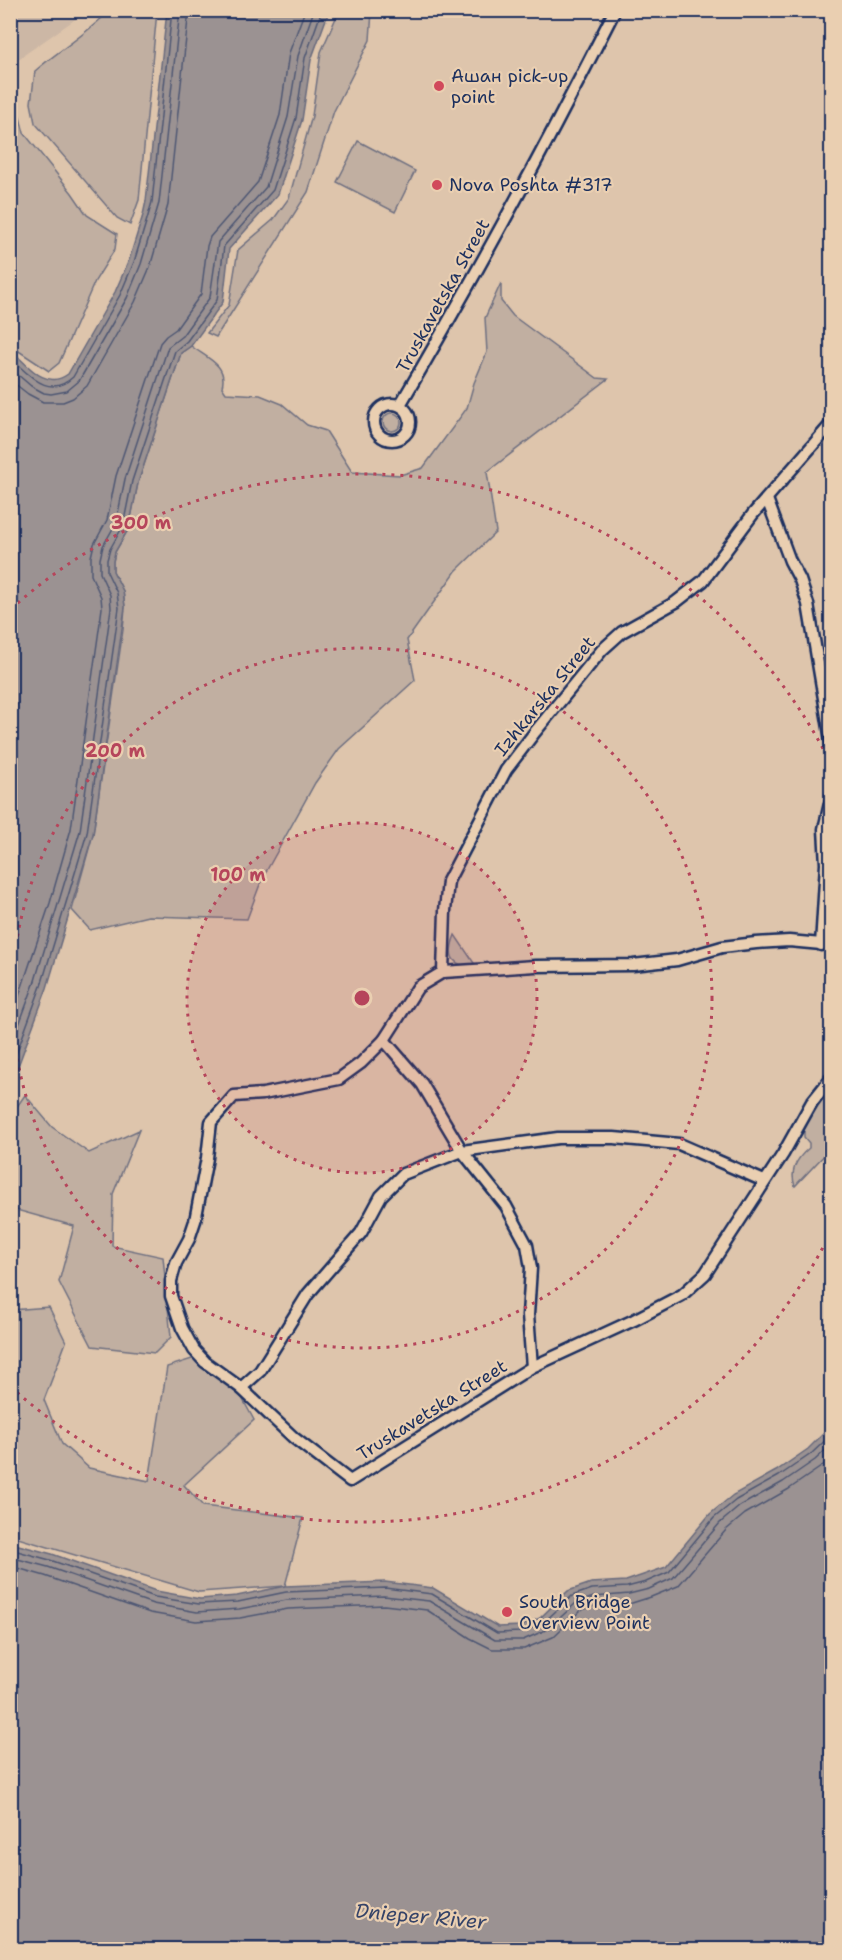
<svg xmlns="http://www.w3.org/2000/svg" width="842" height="1960" font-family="'Shantell Sans',sans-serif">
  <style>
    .built { fill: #ccb7a5 }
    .green { fill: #c1afa1; stroke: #6e6f80; stroke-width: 1.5 }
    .water { fill: #9b9292; stroke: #686a7d; stroke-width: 1.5 }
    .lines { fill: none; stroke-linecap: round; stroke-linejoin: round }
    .shore { stroke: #4e5773; stroke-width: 1.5 }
    .minor-casing { stroke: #1b2f5e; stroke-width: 15 }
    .minor { stroke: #eacfb1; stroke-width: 10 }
    .ring { fill: none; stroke: #b6455b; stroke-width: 3; stroke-dasharray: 3 6 }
    .poi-dot { fill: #d1495b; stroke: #eacfb1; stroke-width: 2 }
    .labels { text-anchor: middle; stroke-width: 4.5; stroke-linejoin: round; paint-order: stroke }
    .poi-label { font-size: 18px; fill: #1b2f5e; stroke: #eacfb1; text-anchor: start }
    .street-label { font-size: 18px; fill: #1b2f5e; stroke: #eacfb1 }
    .water-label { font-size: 20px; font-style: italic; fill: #354368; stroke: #eacfb1 }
    .centre { fill: #b6455b; stroke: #eacfb1; stroke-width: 3 }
    .ring-label { font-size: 18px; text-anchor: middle; font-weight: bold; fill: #b6455b; stroke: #eacfb1; stroke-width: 4.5; stroke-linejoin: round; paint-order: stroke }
  </style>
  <rect width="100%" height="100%" fill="#dec5ac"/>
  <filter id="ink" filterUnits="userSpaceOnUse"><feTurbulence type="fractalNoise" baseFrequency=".0167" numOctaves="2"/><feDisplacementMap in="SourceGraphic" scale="12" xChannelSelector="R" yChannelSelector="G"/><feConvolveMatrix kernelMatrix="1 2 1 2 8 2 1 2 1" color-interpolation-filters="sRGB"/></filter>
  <g filter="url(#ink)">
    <path class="built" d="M11,10H87V11L14,62H11Z"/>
    <g class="green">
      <path d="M109,11H157L139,200L130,225L117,218L35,123L31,103L35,71C59,50 87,34 109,11Z"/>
      <path d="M339,11H372L370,40L334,111L308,192L216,337L207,333L229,305L238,250L273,220L289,198L312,116L321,52Z"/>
      <path d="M10,94L17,106L24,133L72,193L87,215L117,234L115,249L95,281L59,363L49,371L11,346Z"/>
      <path d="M358,141L415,171L395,212L337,182Z"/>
      <path d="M501,283V301L513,316L597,378L608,379L487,472L496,532L456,571L407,640L415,680L339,749L315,783L262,879L247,919L148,916L90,930L72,910L93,834L123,630L125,607L123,591L113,571V562L115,552L129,528L138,483L181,353L191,346C207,358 228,365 222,387L226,393L260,395L282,404L307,425L326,431L352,472L400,475L423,468L467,408L474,383L487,352L485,318Z"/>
      <circle cx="392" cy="422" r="9"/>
      <path d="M455,935L476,966C453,967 446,958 455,935Z"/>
      <path d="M831,1085V1148L795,1186C789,1170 797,1158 809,1148V1143L804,1137V1128Z"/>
      <path d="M25,1095L52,1127L89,1153L139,1130L113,1194L112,1246L163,1257L171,1337L155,1353L92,1346L59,1282L74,1226L13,1209L11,1210V1115Z"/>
      <path d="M49,1307L66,1342L44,1400L62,1444L89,1468L149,1481L167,1367L195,1358L242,1398L254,1420L184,1485L203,1506L303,1518L285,1586L199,1592L11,1536L10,1445L14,1444L10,1430L11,1310Z"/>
    </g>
    <g class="water">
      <path d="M167,11H329L311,60L302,120L278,194L229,249L223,302L191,346L181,353L138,483L129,528L115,552L113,561V571L123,591L125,607L93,834L47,988L11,1085V350C27,364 45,391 68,374L115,292L129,260L143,215L146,201Z"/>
      <path d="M831,1426V1949H11V1543L52,1554L156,1591L200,1599L237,1596L285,1586L385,1582L433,1588L498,1627L522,1626L540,1618L568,1591L591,1583L626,1581L666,1567L710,1514L733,1495L776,1471L808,1449Z"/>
    </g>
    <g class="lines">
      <g class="shore">
        <path d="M10,358C29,374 48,400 73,377L120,295L134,262L148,216L152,202L172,10"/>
        <path d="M10,368L31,386L44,393L51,394L67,391L79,381L127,298L141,264L159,203L180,10"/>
        <path d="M10,380L28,394L43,402H63L73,398L87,386L135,302L150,267L168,205L189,10"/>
        <path d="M10,1023L50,903L71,829L102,608L101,597L91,575V557L94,544L107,520L116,476L160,343L166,336L176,329L201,294L207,246L210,237L258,182L280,115L289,53L305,10"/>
        <path d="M10,1049L34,984L80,831L111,608L110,595L100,573V559L103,546L116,523L125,479L168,347L182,336L210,297L218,242L266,187L288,117L298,56L314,10"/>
        <path d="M10,1071L41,986L87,833L119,608L117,593L107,572V560L110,549L123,526L132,481L175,351L187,341L217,300L224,246L273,190L296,118L305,58L322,10"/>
        <path d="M10,1549L50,1560L155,1597L199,1604L238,1602L286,1592L385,1588L432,1594L497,1633L522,1632L543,1623L572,1596L592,1589L627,1587L646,1582L669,1572L714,1518L736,1500L779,1476L811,1454L832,1434"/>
        <path d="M10,1557L48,1567L153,1604L197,1612L239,1609L287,1600L384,1596L429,1601L495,1640H523L548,1629L576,1603L594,1597L629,1594L649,1589L673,1578L720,1523L740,1506L783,1482L815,1460L832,1444"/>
        <path d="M10,1566L45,1576L150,1613L196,1621L240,1618L288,1609L384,1605L427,1610L470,1638L492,1649H524L553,1637L581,1610L595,1606L632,1603L651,1597L678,1586L726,1530L745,1514L789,1489L821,1467L832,1457"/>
      </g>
      <g class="minor-casing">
        <g id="minor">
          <circle cx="392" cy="422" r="18"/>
          <path d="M400,405C476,276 547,144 615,10"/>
          <path d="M767,499L790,561L800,580L808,604L832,746"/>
          <path d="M821,945L826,864L824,829L832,795"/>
          <path d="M443,972L535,966L633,965L677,960L722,947L756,943L789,941L832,945"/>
          <path d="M384,1040L418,987L443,972L445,911L448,881L506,770L535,732L602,650L622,632L676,602L703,581L753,514L832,423"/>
          <path d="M532,1367L528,1315L531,1268L527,1245L506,1206L462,1151L422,1084L384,1040L361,1063L339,1079L263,1094L234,1096L211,1122L207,1158L195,1221L189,1239L176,1263L171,1281V1296L182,1328L194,1350L205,1362L241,1388L294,1438L350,1481L532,1367L634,1320L682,1295L705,1274L783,1154L812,1102L832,1077"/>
          <path d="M241,1388L260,1371L308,1294L361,1233L381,1196L403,1174L462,1151L558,1138H614L679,1144L764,1181"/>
        </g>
      </g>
      <use href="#minor" class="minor"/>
    </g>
  </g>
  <circle cx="362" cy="998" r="175" fill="#b6455b" fill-opacity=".12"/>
  <g class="ring">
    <circle cx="362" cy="998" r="175"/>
    <circle cx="362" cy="998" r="350"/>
    <path d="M831 1232A524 524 0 0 1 11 1387M11 609A524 524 0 0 1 831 764"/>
  </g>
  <g class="poi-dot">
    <circle cx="439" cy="86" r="6"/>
    <circle cx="437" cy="185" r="6"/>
    <circle cx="507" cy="1612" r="6"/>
  </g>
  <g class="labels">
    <g class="poi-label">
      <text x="451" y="82">Ашан pick-up<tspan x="451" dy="21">point</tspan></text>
      <text x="449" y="191">Nova Poshta #317</text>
      <text x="519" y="1608">South Bridge<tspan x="519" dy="21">Overview Point</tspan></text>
    </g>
    <g class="street-label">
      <text transform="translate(443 296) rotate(-61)" y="6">Truskavetska Street</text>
      <text transform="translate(545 696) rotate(-51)" y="6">Izhkarska Street</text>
      <text transform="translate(432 1410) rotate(-32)" y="6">Truskavetska Street</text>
    </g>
    <g class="water-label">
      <text transform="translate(421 1916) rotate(5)" y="7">Dnieper River</text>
    </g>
  </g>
  <circle cx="362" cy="998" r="9" class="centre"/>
  <g class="ring-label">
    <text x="141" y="529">300 m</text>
    <text x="115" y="757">200 m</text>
    <text x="238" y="881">100 m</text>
  </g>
  <rect width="842" height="1960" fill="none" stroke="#eacfb1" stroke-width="36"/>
  <rect x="18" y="18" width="806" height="1924" fill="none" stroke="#1b2f5e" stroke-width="2" filter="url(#ink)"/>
</svg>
